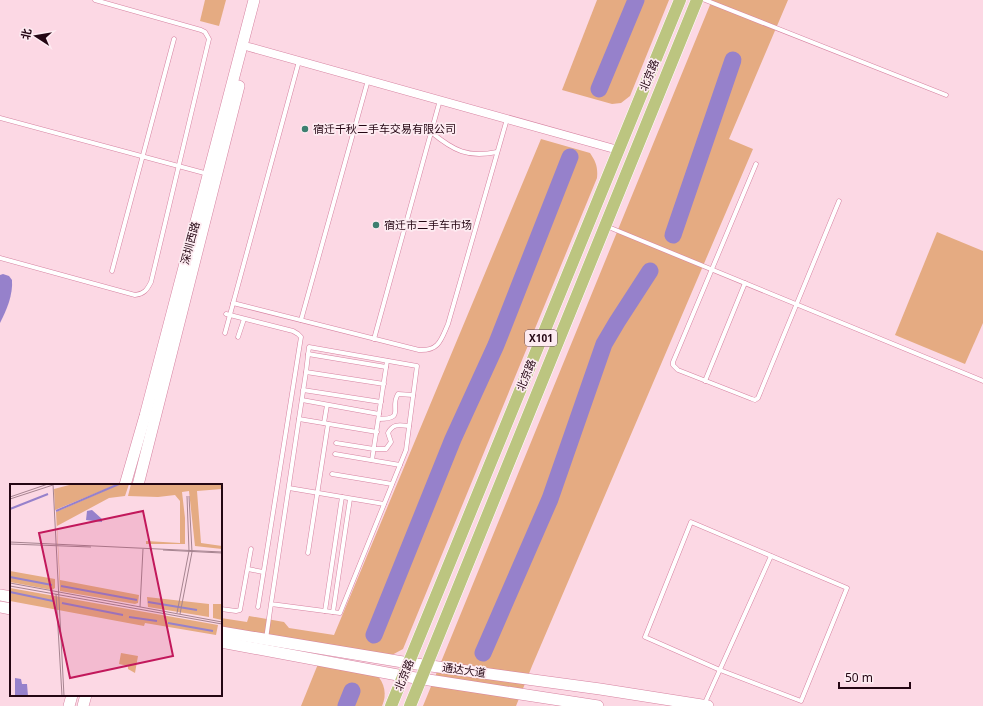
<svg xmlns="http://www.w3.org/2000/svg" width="983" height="706" font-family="'Noto Sans','Noto Sans SC',sans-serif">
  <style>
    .green { fill: #e5ab82 }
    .water { fill: #9681cb }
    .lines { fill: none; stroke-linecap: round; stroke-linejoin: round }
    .river { stroke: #9681cb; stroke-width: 17 }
    .lane-casing { stroke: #d683a1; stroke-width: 5 }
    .street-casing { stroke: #d683a1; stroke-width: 9 }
    .secondary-casing { stroke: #d683a1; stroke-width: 12 }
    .primary-casing { stroke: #fff; stroke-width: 13 }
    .lane { stroke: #fff; stroke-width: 4 }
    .street { stroke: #fff; stroke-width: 8 }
    .secondary { stroke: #fff; stroke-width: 11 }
    .primary { stroke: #bcc580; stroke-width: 12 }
    .poi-dot { fill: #3d7f70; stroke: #fdebf1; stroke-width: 1.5 }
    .labels { text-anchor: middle; stroke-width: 3.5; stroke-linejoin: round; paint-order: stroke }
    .shield { fill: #fdebf1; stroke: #654b56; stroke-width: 1 }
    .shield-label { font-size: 10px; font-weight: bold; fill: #240613 }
    .street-label { font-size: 11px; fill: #240613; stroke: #fdebf1 }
    .poi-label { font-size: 11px; fill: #240613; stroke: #fdebf1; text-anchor: start }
    .inset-river { fill: none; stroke: #9681cb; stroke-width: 2 }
    .inset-road { fill: none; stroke: #a68490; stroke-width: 1 }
    .view { fill: #c2185b; fill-opacity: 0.15; stroke: #c2185b; stroke-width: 2 }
    .inset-edge { fill: none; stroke: #240613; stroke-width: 2 }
  </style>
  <rect width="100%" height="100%" fill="#fcd8e4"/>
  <g class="green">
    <path d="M205,0H226L219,26L200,21Z"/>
    <path d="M597,0H669L630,96L621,103L612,104L562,90Z"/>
    <path d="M712,0H788L729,139L753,149L532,666L516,706H423Z"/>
    <path d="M541,139L590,153C596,162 598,167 597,178L403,649L390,656L221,627V618L247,622L249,616L284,622L289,628L334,635Z"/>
    <path d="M937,232L983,251V323L965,364L895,335Z"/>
    <path d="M318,664L376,674C385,683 387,695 382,706H301Z"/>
  </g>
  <path class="water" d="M3,274L9,276L12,280C13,295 7,309 0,323V275Z"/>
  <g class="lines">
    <g class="river">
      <path d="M599,89L636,0"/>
      <path d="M673,235L733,60"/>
      <path d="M374,635L453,439L496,345L570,157"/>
      <path d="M483,653L550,499L604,344L617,322L650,271"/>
      <path d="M346,706L352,691"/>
    </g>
    <g class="lane-casing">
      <g id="lane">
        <path d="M705,0L946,95"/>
        <path d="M0,118L208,174"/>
        <path d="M431,132C454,151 468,158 497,152"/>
        <path d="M756,164L673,362V365L678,370L752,399L755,400L758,398L839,201"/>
        <path d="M606,226L983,381"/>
        <path d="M0,258L135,295C144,294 147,290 151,282L209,39L205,32L201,30L95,0"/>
        <path d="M112,271L174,39"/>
        <path d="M233,303L419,350C439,351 441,340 448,324L507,119"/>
        <path d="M226,314L293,331L298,334L301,337L258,607"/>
        <path d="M301,320L368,80"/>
        <path d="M225,333L299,61"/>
        <path d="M238,337L244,319"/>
        <path d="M374,339L440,100"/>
        <path d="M308,354L386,367"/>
        <path d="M306,372L384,384"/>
        <path d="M705,381L745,283"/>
        <path d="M303,390L381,402"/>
        <path d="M302,400L379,414"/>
        <path d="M299,419L377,432"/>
        <path d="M379,419C406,419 389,408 398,394L413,395"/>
        <path d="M324,423L327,405"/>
        <path d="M336,443L374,449H386L391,442L388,433C393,423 400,425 409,426"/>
        <path d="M335,454L400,465"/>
        <path d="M372,460L387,361"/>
        <path d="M332,474L392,484"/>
        <path d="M289,488L384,504"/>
        <path d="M691,522L847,588L801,701L720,670L645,637Z"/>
        <path d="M308,553L328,424"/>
        <path d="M248,569L263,572"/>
        <path d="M221,609L236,611L240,610L251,549"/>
        <path d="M325,611L342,497"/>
        <path d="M333,612L350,499"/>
        <path d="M266,639L271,604L306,372L309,347L417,366L406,450L340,613L271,604"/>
        <path d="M704,705L771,556"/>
      </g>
    </g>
    <g class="street-casing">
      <path id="street" d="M249,47L618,150"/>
    </g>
    <g class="secondary-casing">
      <g id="secondary">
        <path d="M125,485L145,416L254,0"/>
        <path d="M138,485L239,86"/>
        <path d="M0,595L11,597"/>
        <path d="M0,607L11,609"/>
        <path d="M221,632L409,663L600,689L708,706"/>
        <path d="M221,642L403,676L598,706"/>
        <path d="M69,706L72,695"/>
        <path d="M83,706L86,695"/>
      </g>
    </g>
    <g class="primary-casing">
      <g id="primary">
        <path d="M391,706L680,0"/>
        <path d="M410,706L697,0"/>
      </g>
    </g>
    <use href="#lane" class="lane"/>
    <use href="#street" class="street"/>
    <use href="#secondary" class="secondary"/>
    <use href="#primary" class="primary"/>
  </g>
  <g class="poi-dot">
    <circle cx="305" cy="129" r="4"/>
    <circle cx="376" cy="225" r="4"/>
  </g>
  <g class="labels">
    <rect class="shield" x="525" y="330" width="32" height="16" rx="3"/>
    <g class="shield-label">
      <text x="541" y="342">X101</text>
    </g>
    <g class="street-label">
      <text transform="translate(649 75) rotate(-68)" y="4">北京路</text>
      <text transform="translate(190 243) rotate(-75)" y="4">深圳西路</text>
      <text transform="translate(526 375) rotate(-68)" y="4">北京路</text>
      <text transform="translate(464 670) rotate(8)" y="4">通达大道</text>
      <text transform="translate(404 675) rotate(-68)" y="4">北京路</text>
    </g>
    <g class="poi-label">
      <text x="313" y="133">宿迁千秋二手车交易有限公司</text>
      <text x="384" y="229">宿迁市二手车市场</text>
    </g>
  </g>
  <g transform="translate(10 484)">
    <rect width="212" height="212" fill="#fcd8e4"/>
    <path d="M63,0H108L45,26L44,5ZM110,0H119L115,12L99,14L47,42L50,96L129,111L128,119L125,120L50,107L46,28ZM121,0H212V5L187,7L191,59L212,62V65L185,62L179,7L172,8L175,34V60H136V57L170,59V17L165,11L148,13L118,12ZM0,87L45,95V104L42,106L0,98ZM0,104L208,141L206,151L135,139L134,142L0,117ZM137,113L199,120V133L138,123ZM203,120H212V136L203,134ZM111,169L128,172L125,189L118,185V182L109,180Z" fill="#e5ab82"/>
    <path d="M82,26L92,35V38L76,36L77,27ZM5,194L11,195L12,200H17L18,212H5Z" fill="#9681cb"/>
    <path class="inset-river" d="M0,25L38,10M46,27L109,0M0,93L42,101M51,102L127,116M0,108L43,117M138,118L187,126M52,119L113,131M119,133L147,137M158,139L203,147"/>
    <path class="inset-road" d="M43,0L54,212M0,13L38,0M0,15L43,1M0,58L212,68M0,60L81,63M153,66L212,69M0,99L212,138M0,102L212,140M46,110L52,212M130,123L133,65M167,129L179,67L177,12M170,130L182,68L179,12"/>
    <path class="view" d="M133,27L163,172L60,194L29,49Z"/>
    <rect width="212" height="212" class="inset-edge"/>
  </g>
  <g transform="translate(36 36) rotate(282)" stroke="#fdebf1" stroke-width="3" paint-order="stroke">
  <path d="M0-3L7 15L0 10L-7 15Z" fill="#240613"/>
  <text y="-6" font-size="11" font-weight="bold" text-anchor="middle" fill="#240613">北</text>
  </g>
  <path d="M839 682v6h71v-6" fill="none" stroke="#240613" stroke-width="2"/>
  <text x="845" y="682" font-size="12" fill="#240613" stroke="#fdebf1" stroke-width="3" paint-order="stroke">50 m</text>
</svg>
